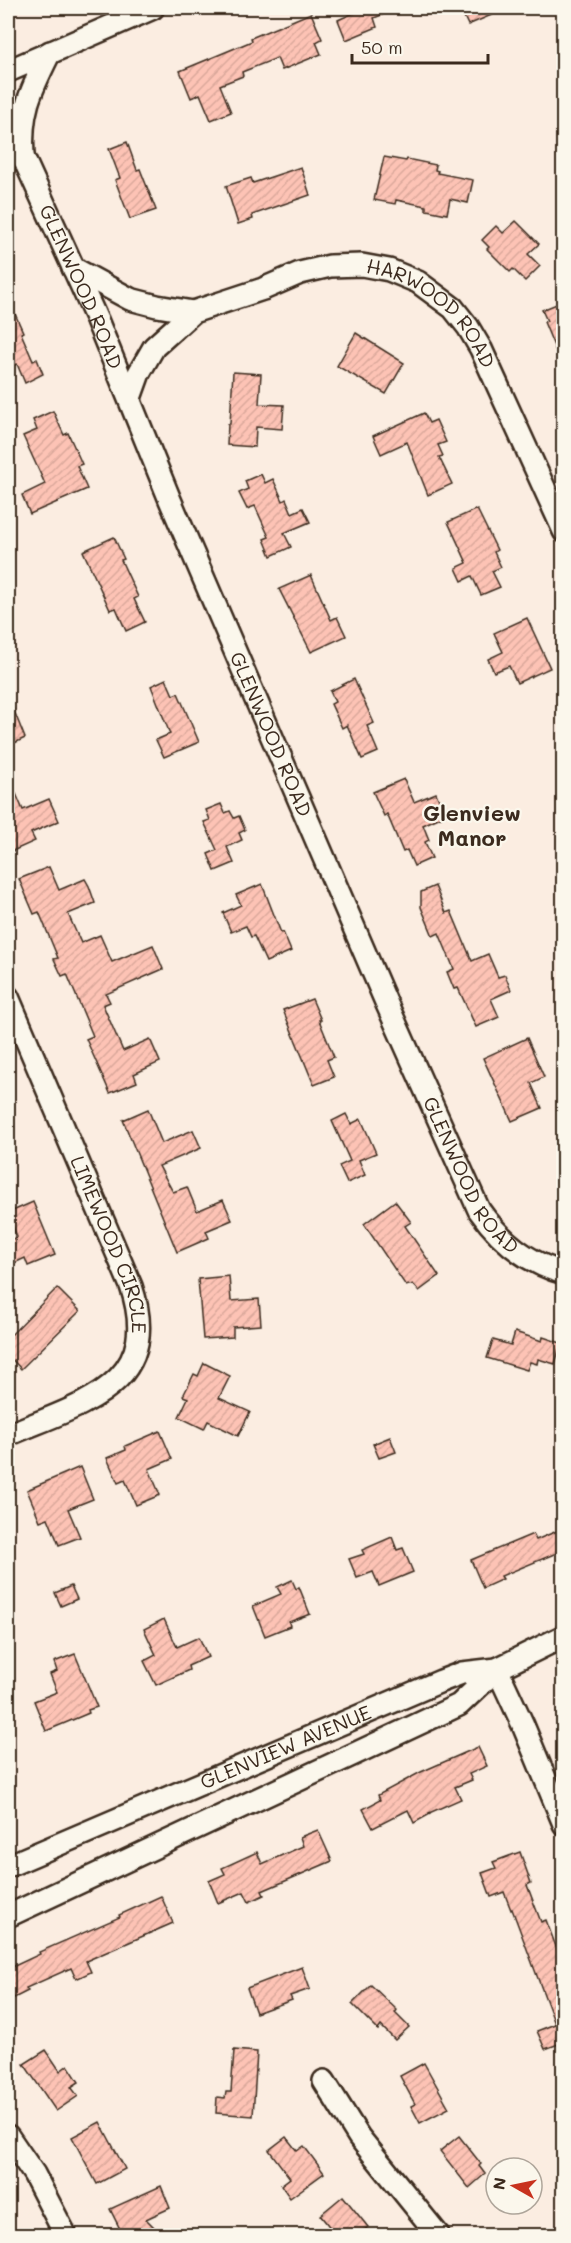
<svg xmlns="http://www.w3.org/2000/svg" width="571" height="2243" font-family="Mali,sans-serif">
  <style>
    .building { fill: url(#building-hatch); stroke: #3b2a1e; stroke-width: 1.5 }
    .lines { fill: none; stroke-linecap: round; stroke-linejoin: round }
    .minor-casing { stroke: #3b2a1e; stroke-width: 26 }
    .minor { stroke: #fbf7ec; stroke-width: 21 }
    .labels { text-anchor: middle; stroke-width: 4.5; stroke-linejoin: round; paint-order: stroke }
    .street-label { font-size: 20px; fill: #3b2a1e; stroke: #fbf7ec }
    .quarter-label { font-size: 22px; font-weight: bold; fill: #3b2a1e; stroke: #fbf7ec }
  </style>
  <defs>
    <pattern id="building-hatch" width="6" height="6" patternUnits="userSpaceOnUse" patternTransform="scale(1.5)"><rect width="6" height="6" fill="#fdc3b5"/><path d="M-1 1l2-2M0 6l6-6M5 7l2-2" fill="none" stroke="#daa89b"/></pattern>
  </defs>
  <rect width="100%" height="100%" fill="#fbede1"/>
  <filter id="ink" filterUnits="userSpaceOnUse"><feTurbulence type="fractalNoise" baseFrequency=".0167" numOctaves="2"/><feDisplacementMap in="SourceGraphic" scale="12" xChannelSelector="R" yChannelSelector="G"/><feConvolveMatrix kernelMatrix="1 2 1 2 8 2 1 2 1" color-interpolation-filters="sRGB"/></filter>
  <g filter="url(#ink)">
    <g class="building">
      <path d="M351,8H399L374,18L377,27L346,40L338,20L354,13Z"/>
      <path d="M460,8H508L468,25Z"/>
      <path d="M311,13L322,39L316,42L321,54L282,70L277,58L242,72L243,76L220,85L231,112L211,120L200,94L191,98L180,71L252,41L251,38Z"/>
      <path d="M127,142L137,170L140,169L156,210L130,219L115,180L120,178L109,149Z"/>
      <path d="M384,157L406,161L407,159L436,165L435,170L438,171L437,173L473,180L468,203L450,199L447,214L426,210V206L396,200L395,204L374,200Z"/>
      <path d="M301,167L310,195L252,215L253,219L238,224L226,186L251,178L253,183Z"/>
      <path d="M516,221L539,244L528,254L540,266L525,281L513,269L510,272L487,249L489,247L482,240L496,226L503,233Z"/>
      <path d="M8,298L23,332L21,333L33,361L37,359L43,374L25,383L17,364L8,368Z"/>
      <path d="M564,301V368H563L544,322L547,321L542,310Z"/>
      <path d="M356,333L404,363L386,394L337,366Z"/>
      <path d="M233,372L261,374L259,404L284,405L282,429L256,427L255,447L227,445L228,424H230Z"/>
      <path d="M53,411L64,435L68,433L82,464L77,466L87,489L30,514L22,495L45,484L23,436L37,430L33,420Z"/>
      <path d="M424,413L429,423L436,420L446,442L438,445L443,456L439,457L452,484L428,495L407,442L381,454L373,436Z"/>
      <path d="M261,474L265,483L273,479L283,501L286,499L292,513L303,508L310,522L284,533L291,547L271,556L264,539L269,537L255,506L247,509L239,493L248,489L245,481Z"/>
      <path d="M477,509L497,550L494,552L501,567L492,571L500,587L481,595L472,576L462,581L456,568L467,563L448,522Z"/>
      <path d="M114,537L124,559L121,560L138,597L134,599L145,622L126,631L116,608L110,610L83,551Z"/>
      <path d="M311,575L331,620L337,617L346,636L311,652L279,589Z"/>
      <path d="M527,618L550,668L517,683L509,666L494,672L488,659L503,652L494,633Z"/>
      <path d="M166,679L173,695L178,693L199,742L164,757L156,740L170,734L151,686Z"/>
      <path d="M354,679L374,723L367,726L378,752L362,759L347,725L342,728L331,704L335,702L330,691Z"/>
      <path d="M8,696L25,738L8,746Z"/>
      <path d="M8,775L23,810L49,799L59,821L31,833L35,841L8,853Z"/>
      <path d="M404,779L414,802L436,793L445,815L423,825L429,840L425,842L432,858L414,866L407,850L403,852L387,814L384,816L373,792Z"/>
      <path d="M221,804L225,813L230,811L234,818L239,816L245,830L239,833L242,840L227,847L234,863L215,871L208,854L217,850L204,822L210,820L206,810Z"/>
      <path d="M49,867L59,890L85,879L89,886L95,903L68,914L81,943L100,935L112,962L153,945L163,969L106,994L110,1002L103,1005L123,1051L150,1039L160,1062L134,1074L137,1082L110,1093L86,1039L93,1036L67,974L62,976L54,959L58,958L39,912L34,914L19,879Z"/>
      <path d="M262,884L281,933L283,932L291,951L266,962L254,936L251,937L246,926L231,932L223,913L241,905L236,895Z"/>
      <path d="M435,886L446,913L451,911L472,961L488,954L498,977L505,975L511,990L491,999L499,1017L476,1027L458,988L454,989L447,972L454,969L439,933L433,936L421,907V892Z"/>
      <path d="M312,999L321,1020H319L334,1057L327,1060L334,1077L314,1085L283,1010Z"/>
      <path d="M527,1038L544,1077L531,1083L542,1108L512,1121L483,1058Z"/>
      <path d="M148,1109L162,1143L193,1130L201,1148L159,1166L173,1192L187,1187L197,1211L223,1200L232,1220L206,1231L209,1238L177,1252L123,1120Z"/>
      <path d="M346,1114L351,1124L361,1119L376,1153L359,1160L365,1175L347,1183L339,1166L350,1161L332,1121Z"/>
      <path d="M395,1201L411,1222L405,1226L439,1276L419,1291L413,1284L406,1286L364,1224Z"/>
      <path d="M33,1202L55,1255L28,1266L25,1258L8,1266V1241L17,1237L8,1213Z"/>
      <path d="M229,1276L231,1301L259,1299L261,1325L233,1327V1337L203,1339L198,1279Z"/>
      <path d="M57,1288L80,1311L21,1369L8,1355V1338Z"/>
      <path d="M515,1332L542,1341L543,1337L561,1343L555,1364L538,1359L537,1364L530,1362L527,1370L487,1358L493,1340L511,1345Z"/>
      <path d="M204,1363L230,1376L219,1398L250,1412L238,1436L208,1421L204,1429L179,1417L188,1398L183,1396L194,1374L198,1376Z"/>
      <path d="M160,1431L172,1459L149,1469L160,1495L136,1505L125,1480L118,1483L107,1458L126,1450L125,1446Z"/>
      <path d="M390,1437L396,1452L379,1458L373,1444Z"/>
      <path d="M80,1467L93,1499L68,1509L80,1537L59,1545L48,1518L40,1521L27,1490Z"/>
      <path d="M564,1528V1550L501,1576L503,1579L483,1588L471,1560L533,1534L536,1540Z"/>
      <path d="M392,1537L397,1550L403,1548L413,1572L379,1586L373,1572L357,1578L349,1559L364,1554L362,1550Z"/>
      <path d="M292,1580L296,1589L299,1587L310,1614L289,1622L290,1626L265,1636L253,1606L281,1594L277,1587Z"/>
      <path d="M71,1586L77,1599L61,1606L55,1593Z"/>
      <path d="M164,1619L177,1647L199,1637L208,1657L188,1666L189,1670L156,1685L144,1661L156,1655L144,1629Z"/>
      <path d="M75,1654L97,1707L88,1710L89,1713L46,1731L34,1701L57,1692L50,1674L57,1671L54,1662Z"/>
      <path d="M478,1747L487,1766L469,1774L472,1780L455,1787L461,1799L429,1813L430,1814L414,1823L408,1810L373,1828L363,1809L380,1800L378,1795L421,1772Z"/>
      <path d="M318,1830L332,1861L262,1891L264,1895L249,1902L244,1892L218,1903L209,1881L225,1874L222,1868L257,1852L262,1864L303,1846L300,1837Z"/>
      <path d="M520,1852L531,1883L527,1885L541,1922L546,1920L564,1968V2042L545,2049L537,2031L555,2024L512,1909L511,1910L504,1892L491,1897L482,1873L496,1868L493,1862Z"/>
      <path d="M161,1896L173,1923L86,1961L91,1972L76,1979L71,1968L26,1988L28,1991L8,2001V1969L40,1954L39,1952L120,1917L119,1915Z"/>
      <path d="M302,1967L310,1989L290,1996L292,2000L256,2013L247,1988Z"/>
      <path d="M371,1985L397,2010L395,2013L409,2027L395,2040L381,2026L378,2030L352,2004Z"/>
      <path d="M46,2050L60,2071L68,2065L79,2082L71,2087L78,2096L56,2111L24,2064Z"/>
      <path d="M234,2050L257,2052L253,2116L216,2113L217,2097L225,2098L226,2092H231Z"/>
      <path d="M424,2063L449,2108L420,2123L411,2106L415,2104L400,2076Z"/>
      <path d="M100,2122L125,2169L97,2184L72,2137Z"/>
      <path d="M459,2136L481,2164L479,2166L485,2174L469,2188L440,2151Z"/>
      <path d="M286,2137L297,2151L304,2146L324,2173L290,2198L281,2185L290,2178L269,2150Z"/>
      <path d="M161,2186L170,2208L146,2219L162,2235H123L110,2209Z"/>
      <path d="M343,2196L368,2227L358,2235H336L320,2215Z"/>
    </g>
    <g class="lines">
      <g class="minor-casing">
        <g id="minor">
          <path d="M8,71L153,8"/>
          <path id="s1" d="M8,140L23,157L97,320L170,500L386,1002L479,1210C500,1240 527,1263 564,1273"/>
          <path d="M23,157C20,111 30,92 50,52"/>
          <path d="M73,268L130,299L157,306L193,312"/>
          <path id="s2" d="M130,398L139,373L154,347L193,312L263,289L300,273L330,266L362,265L389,270L418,282L453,308L468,327L481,349L564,531"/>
          <path id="s3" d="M8,997L131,1286C165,1387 79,1404 8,1435"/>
          <path d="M497,1669L523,1725L564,1824"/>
          <path id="s4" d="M8,1866L441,1681L462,1673L497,1669L564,1636"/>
          <path d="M8,1916L459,1705L497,1669"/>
          <path d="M324,2081L359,2137L439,2236"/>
          <path d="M8,2136L34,2174L66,2236"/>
        </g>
      </g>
      <use href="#minor" class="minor"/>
    </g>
  </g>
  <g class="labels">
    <g class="street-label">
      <text dy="7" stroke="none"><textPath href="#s1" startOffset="165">GLENWOOD ROAD</textPath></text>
      <text dy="7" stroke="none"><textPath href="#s2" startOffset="374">HARWOOD ROAD</textPath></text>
      <text dy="7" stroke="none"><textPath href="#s1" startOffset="651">GLENWOOD ROAD</textPath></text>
      <text dy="7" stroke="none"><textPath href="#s1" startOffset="1136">GLENWOOD ROAD</textPath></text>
      <text dy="7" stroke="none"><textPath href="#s3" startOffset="268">LIMEWOOD CIRCLE</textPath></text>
      <text dy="7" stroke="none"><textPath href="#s4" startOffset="302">GLENVIEW AVENUE</textPath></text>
    </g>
    <g class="quarter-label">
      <text x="472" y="821">Glenview<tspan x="472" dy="25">Manor</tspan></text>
    </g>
  </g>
  <rect width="571" height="2243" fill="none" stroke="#fbf7ec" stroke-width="30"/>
  <rect x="15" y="15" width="541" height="2213" fill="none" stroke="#3b2a1e" stroke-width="2" filter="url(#ink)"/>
  <g transform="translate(514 2186) rotate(279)"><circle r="28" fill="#fbf7ec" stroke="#aea59a" stroke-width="1.5"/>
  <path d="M0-4.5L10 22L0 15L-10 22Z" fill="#c8321e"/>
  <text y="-9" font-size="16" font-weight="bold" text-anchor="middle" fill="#3b2a1e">N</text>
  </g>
  <path d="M352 54v9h136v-9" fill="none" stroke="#3b2a1e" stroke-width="3"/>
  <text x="361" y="54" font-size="18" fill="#3b2a1e" stroke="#fbf7ec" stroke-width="4.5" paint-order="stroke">50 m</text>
</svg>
